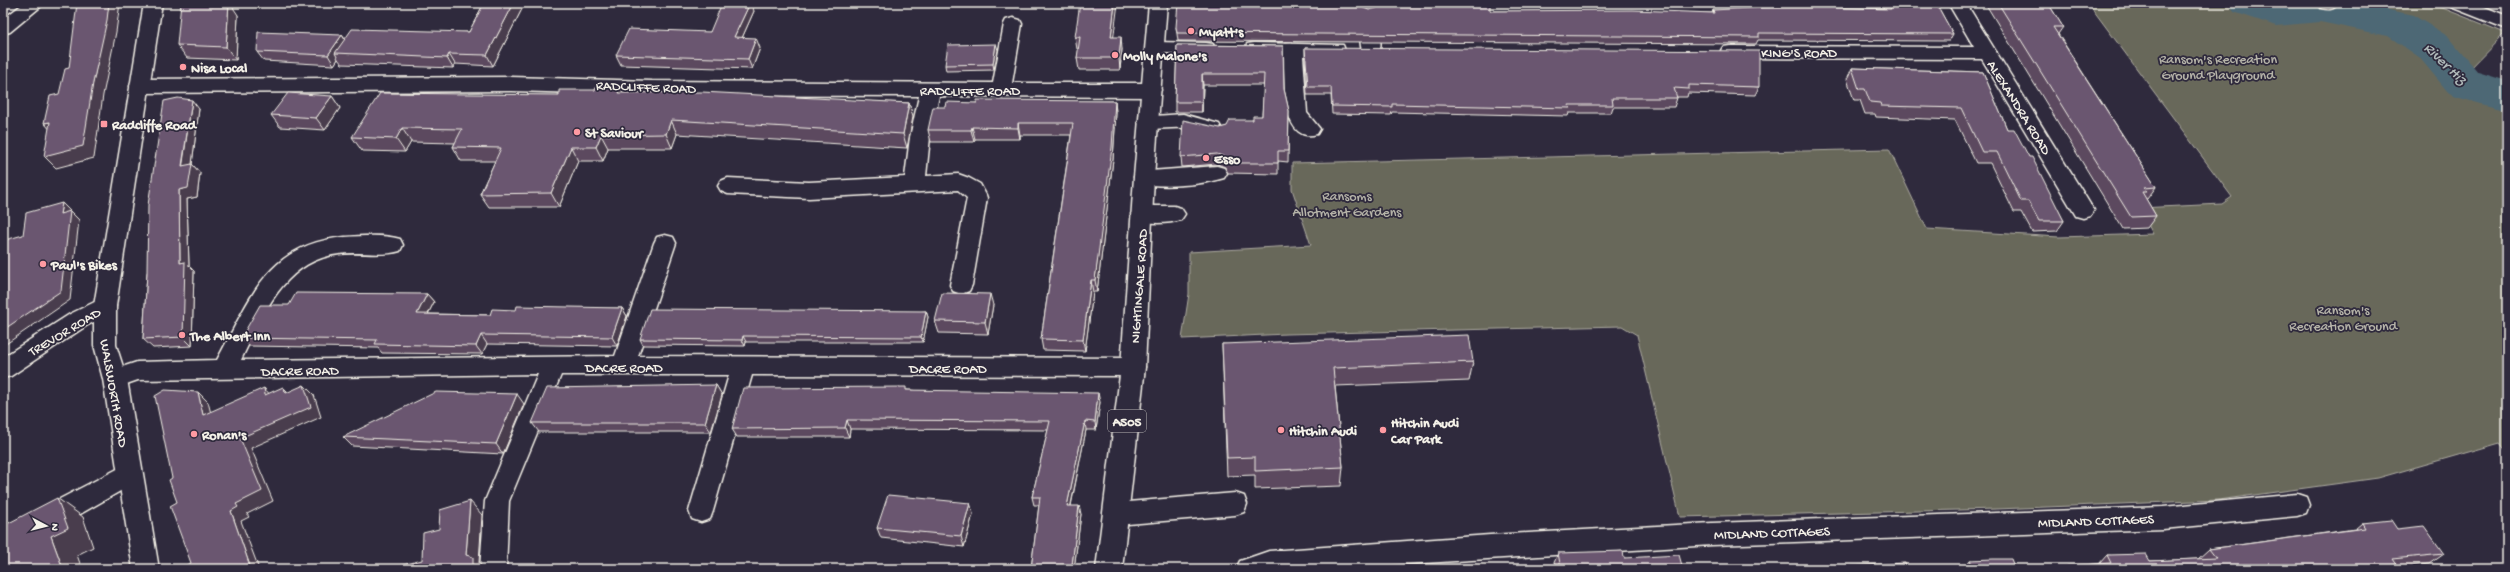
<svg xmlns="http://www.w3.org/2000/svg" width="2510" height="572" font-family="'Gochi Hand',sans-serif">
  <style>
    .green { fill: #68685a; stroke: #aeaca1 }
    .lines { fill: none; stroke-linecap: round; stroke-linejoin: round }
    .river { fill: #4d6774; fill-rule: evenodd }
    .minor-casing { stroke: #f4f1e8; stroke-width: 3 }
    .major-casing { stroke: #f4f1e8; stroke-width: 3 }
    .minor { fill: #2f2a3d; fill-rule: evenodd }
    .major { fill: #2f2a3d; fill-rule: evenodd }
    .wall { fill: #5b4a5f; stroke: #f4f1e8 }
    .shaded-wall { fill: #4a3c4e; stroke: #f4f1e8 }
    .building { fill: #6a566f; stroke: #f4f1e8 }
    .poi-dot { fill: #ff9aa2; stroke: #2f2a3d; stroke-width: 1.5 }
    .labels { text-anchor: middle; stroke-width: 3.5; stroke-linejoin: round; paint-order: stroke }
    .shield { fill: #2f2a3d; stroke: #b9b5b5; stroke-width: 1 }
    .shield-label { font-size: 13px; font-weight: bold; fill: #f4f1e8 }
    .poi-label { font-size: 14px; font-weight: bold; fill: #f4f1e8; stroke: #2f2a3d; text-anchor: start }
    .street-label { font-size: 14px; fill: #f4f1e8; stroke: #2f2a3d }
    .park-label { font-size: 14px; fill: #b5b3a8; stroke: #2f2a3d }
    .water-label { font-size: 15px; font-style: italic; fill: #b1baba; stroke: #2f2a3d }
  </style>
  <rect width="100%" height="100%" fill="#2f2a3d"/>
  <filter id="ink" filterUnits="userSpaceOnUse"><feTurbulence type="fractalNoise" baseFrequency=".025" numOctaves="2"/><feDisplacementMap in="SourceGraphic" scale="8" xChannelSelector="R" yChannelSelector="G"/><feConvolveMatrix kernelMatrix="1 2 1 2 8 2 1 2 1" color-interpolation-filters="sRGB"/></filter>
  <g filter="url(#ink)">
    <path class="green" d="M2088,3H2430L2505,33L2464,75L2461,85L2470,92L2507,100V452L2500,443L2378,478L2218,500L1997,509L1680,517L1637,335L1622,326L1286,334L1182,339L1189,294V252L1311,245L1292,189V163L1889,149L1927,229L2059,237L2153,234L2139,208L2222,204L2232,197Z"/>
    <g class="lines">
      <path class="river" d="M2228,3H2356L2413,15L2449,37L2478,72L2507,81V111L2456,97L2448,92L2419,57L2388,36L2320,22L2276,26L2234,12Z"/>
      <g class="minor-casing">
        <g id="minor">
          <path d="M24,3H45L10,32L3,34V19Z"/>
          <path d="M1360,3H1378L1376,14L1369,16L1362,14Z"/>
          <path d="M1948,3H1966L2090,204L2094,210L2090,216L2083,218L2076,216L1982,59L1730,58L1723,57L1720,52L1723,47L1730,46L1974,47Z"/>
          <path d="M2319,3H2338C2334,10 2329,10 2321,8Z"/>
          <path d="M2449,3H2475L2507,16V29L2451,7Z"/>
          <path d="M1013,18L1020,20L1022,24L1012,83H1151L1158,85L1161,90L1158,95L1151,97L939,96L930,137L926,176L958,174L969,178L980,184L986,195L987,198L972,285L969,291L961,294L953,291L950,285L967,198L958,190L809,198L728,194L721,191L718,186L721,181L728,178L809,182L905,177L910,137L919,96L652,95L511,91L140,93L133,91L130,86L133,81L140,79L511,77L652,81L993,83L1004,24L1006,20Z"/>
          <path d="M1370,27L1377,29C1381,36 1382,47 1378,55L1371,56L1364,55C1360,48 1359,36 1363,29Z"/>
          <path d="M1155,42L1206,43L1213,44L1215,49L1213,54L1206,55L1148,52L1146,48L1148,44Z"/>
          <path d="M1254,43L1343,45L1345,50L1343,55L1303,56L1307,113L1320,129L1317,134C1280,145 1285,77 1284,56L1247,54L1245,49L1247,44Z"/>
          <path d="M1183,114L1219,124L1222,129L1219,134C1206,138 1195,129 1182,128C1168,127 1155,131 1141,127L1138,122L1141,117Z"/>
          <path d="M1217,166L1224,168L1227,173L1224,178C1202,185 1159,189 1137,182L1134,177L1137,172Z"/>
          <path d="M1142,206H1174L1181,208L1185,214L1181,220C1168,224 1148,224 1135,220L1131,214L1135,208Z"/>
          <path d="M665,235L673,237L676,243L638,356L1133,358L1141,360L1145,367L1141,374L1133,376L752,375L713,511L710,519L701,522L692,519L689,511L729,375H561L509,501L506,569H480L485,501L538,374L138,380L115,388L107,386L103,379L107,372L137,362L217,360C250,300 266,244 345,237C363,236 383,234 400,239L403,245L400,251C381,257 359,251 339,254C283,261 263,315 241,360L615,356L654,243L657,237Z"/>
          <path d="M105,297L113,300L116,306L113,312L86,326L11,376L3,378V357L70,314Z"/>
          <path d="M129,463L138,467L141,474L138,481L3,558V533L52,503Z"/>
          <path d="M1235,493L1244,496L1247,504L1244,512L1235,515L1116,525L1107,522L1104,514L1107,506L1116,503Z"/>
          <path d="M2297,494L2306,497L2309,505L2306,513L2297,516L2163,529L1712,545L1330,569H1236L1240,561L1269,551L1490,535L1712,523L2163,507Z"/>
        </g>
      </g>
      <g class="major-casing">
        <g id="major">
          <path d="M144,3H162L116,306V345L127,379L159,569H133L103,379L94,345V306Z"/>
          <path d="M1149,3H1167L1154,177L1145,367L1122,569H1096L1121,367L1134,177Z"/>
        </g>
      </g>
      <use href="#minor" class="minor"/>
      <use href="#major" class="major"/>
    </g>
    <g class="wall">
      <path d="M484,3H525L493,66L455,64L453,68L342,64L338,59L334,65L264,61L257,52L342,35L345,39L469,32Z"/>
      <path d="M1881,3H1936L1953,34L1949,41L1758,40L1756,44L1178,41L1176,27L1361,7L1369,10L1490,11L1712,13L1713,10L1884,8Z"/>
      <path d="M1985,3H2048L2063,27L2058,34L2156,187L2147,199H2146L2156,216L2147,228L2123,229Z"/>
      <path d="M223,4L238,15L236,60L187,58L177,45Z"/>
      <path d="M754,11L742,38L760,48L752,69L621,65L616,55L710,32Z"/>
      <path d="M1075,37H1114L1122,49L1120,70H1079L1077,58L1079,49H1077Z"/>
      <path d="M1177,45L1283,46L1284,89L1289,111L1288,162L1278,161V174L1228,173L1225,167L1217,164L1182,167L1181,157L1220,128L1253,120L1262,116L1264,85H1203L1202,112H1175V102Z"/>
      <path d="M1305,48L1759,87L1755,95L1688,93L1687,97H1677V98L1674,107H1613L1611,113H1569L1568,116L1392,112L1391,115L1332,114L1331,95H1307L1305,57Z"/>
      <path d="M998,50L994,70L946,71L945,65Z"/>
      <path d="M1852,68L1983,72L2007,129L2029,157L2064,221L2057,231L2032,232L2021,212H2014L1990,163H1976L1955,120L1876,117L1875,114H1865L1860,100H1854L1847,79Z"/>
      <path d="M623,93L909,103L913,117L907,148L677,134L672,148H608L603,161H578L559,207H489L480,194L495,161H461L453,147L455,143L411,142L405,152L362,151L352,137L559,95Z"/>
      <path d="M332,96L340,108L325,130L280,127L271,115Z"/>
      <path d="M1115,101L1116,113L1113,159L1097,292H1093L1085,351L1043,350L1041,339L1071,135H1020V139H975L974,142H931L928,130L945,107L977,103Z"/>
      <path d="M199,109L192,164L200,173L197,197L187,199L189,266L194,271L192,346L153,348L143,339L147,273Z"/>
      <path d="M427,294L434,302L428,314L490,315L516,310L622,308L627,316L617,346L487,344L482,354L382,353L378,348L249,346L241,338L289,305Z"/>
      <path d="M993,305L988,334L939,333L935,321Z"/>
      <path d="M926,311L928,317L923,342H746L745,346L643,345L640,339Z"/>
      <path d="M1222,344L1473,362L1469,381L1335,386L1343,467L1341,486L1255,489V475L1227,476Z"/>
      <path d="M716,385L722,395L711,432H539L532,423Z"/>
      <path d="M907,390L1100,402L1096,430H1086L1071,506L1081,514L1074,569H1031L1039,505H1034L1032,497L1048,430L850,429L849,437H737L732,429Z"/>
      <path d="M524,404L503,454L352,446L343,437Z"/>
      <path d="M970,503L973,514L964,547L881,538L877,528Z"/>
      <path d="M2362,523L2397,529L2444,554L2430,564L2398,567L2399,569H1907L1964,568L1970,560L2015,569L2065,568L2067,566L2099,564L2107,555L2150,561L2198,559L2209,549L2355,529Z"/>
      <path d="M1558,553L1624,558L1683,569H1555L1554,563Z"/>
    </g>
    <g class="shaded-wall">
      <path d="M109,3H120L116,32L103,95L94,158L56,168L44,156L93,83Z"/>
      <path d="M211,3H223L220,19L211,6Z"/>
      <path d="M229,3H230L238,15L236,60L226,47Z"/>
      <path d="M514,3H525L493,66L487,55Z"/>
      <path d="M750,3H751L754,11L738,47L734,37Z"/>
      <path d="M1115,3H1118L1112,49L1111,37Z"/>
      <path d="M342,35L348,45L335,53L338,59L334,65L328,55Z"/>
      <path d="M1121,37L1122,49L1120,70L1119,58Z"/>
      <path d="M756,38L760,48L752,69L748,59Z"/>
      <path d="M996,44L998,50L994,70L993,64Z"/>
      <path d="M449,54L455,64L453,68L447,58Z"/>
      <path d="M1202,74L1203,85L1202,112Z"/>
      <path d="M620,87L627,101L618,93Z"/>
      <path d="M332,96L340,108L325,130L316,118Z"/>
      <path d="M192,100L199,109L192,164L200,173L197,197L187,199L189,266L194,271L192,346L183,337L180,263L179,190Z"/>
      <path d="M1115,101L1116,113L1113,159L1097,292L1095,280Z"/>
      <path d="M909,103L913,117L907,148L903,134Z"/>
      <path d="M671,120L677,134L672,148L666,134Z"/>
      <path d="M50,122L55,135L44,123Z"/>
      <path d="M1018,123L1020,135V139L1018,128Z"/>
      <path d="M972,127L975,139L974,142L971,130Z"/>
      <path d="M402,128L411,142L405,152L396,139Z"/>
      <path d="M601,135L608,148L603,161L596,147Z"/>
      <path d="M571,147L578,161L559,207L551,193Z"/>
      <path d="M62,203L79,220L70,300L3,346V330L60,214Z"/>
      <path d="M1091,280L1093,292L1085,351L1083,340Z"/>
      <path d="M427,294L434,302L424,322L417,314Z"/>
      <path d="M990,294L993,305L988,334L985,322Z"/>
      <path d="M622,308L627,316L617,346L612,337Z"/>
      <path d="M926,311L928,317L923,342L921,337Z"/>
      <path d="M481,335L487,344L482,354L476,346Z"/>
      <path d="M743,336L746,342L745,346L742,340Z"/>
      <path d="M304,385L314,395L321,417L251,448L273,501L247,514L249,517L241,521L259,569H251L231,511L236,504L240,438Z"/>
      <path d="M716,385L722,395L711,432L705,423Z"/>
      <path d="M283,387L293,397L286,393Z"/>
      <path d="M264,388L274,399L265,395Z"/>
      <path d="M198,392L208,402L214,425L203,415Z"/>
      <path d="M1098,393L1100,402L1096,430L1095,422Z"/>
      <path d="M517,394L524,404L503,454L496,444Z"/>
      <path d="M847,420L850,429L849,437L845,428Z"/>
      <path d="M1085,421L1086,430L1069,514L1067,506Z"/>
      <path d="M57,498L83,517L93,547L77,555L82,569H63L51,536Z"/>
      <path d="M470,501L482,515L479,563L484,569H473L466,555Z"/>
      <path d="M970,503L973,514L964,547L961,536Z"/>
      <path d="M1079,506L1081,514L1074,569H1073L1072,565Z"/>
    </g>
    <g class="building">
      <path d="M77,3H109L107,20L93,83L83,146L44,156L50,122L44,123L50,96L59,94L65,69L69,68Z"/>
      <path d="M181,3H211V6L225,3H229L226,47L177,45Z"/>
      <path d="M484,3H514L487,55L449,54L447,58L335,53L352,29L469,32Z"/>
      <path d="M722,3H750L734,37L756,38L748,59L616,55L629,29L710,32Z"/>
      <path d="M1080,3H1115L1111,37H1121L1119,58H1077L1080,37H1075Z"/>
      <path d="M1178,3H1360L1361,7L1369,10L1377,8L1378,3H1490V11L1633,10L1714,13L1713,10L1787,6L1891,9L1888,3H1936L1953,34L1759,33V37L1177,33L1176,27Z"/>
      <path d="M1998,3H2048L2063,27H2053L2156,187L2144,188L2146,192H2142L2156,216L2131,217Z"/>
      <path d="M258,32L342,35L328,55L257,52Z"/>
      <path d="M996,44L993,64L945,65L948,45Z"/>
      <path d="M1177,45L1283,46L1284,89L1289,111L1288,151H1278V163H1228L1225,157L1217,154L1181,157L1183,120L1220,128L1227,126L1230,120H1253V116H1262L1264,74H1202V102H1175Z"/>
      <path d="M1305,48L1759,51V87L1689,85V89L1674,88L1677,98H1612L1613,105H1569L1570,108L1392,104V107L1332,106L1331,87H1308Z"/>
      <path d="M1852,68L1983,72L2007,129H2014L2029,157H2032L2064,221H2039L2028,201H2021L1997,152H1982L1961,108L1881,106L1880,103L1870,102L1865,89H1859Z"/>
      <path d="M597,86L620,87L618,93L702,92L909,103L903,134L671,120L666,134L601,135L596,147H571L551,193L480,194L501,148L453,147L462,129L402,128L396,139L352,137L380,93L559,95V90H595Z"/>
      <path d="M288,93L332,96L316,118L271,115Z"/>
      <path d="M178,98L192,100L182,166L192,164L188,188L179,190L180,263L185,262L183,337L143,339L147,273L148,205L164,101Z"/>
      <path d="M977,100L1115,101L1112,147L1095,280H1091L1083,340L1041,339L1073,123H1018V128L972,127L971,130H928L933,107H945L946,102L977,103Z"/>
      <path d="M62,203L60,214L70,211L61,291L3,330V252L5,240L23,235L26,213Z"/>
      <path d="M296,293L427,294L417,314L490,315L492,309L516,310L517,306L622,308L612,337L481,335L476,346L375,344L377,340L241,338L260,305H289Z"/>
      <path d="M942,293L990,294L985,322L935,321Z"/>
      <path d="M650,309L926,311L921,337L743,336L742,340L640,339Z"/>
      <path d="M1469,335L1473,362L1333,368L1343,467L1255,471V457L1227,458L1222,344Z"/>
      <path d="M304,385L311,407L240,438L262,491L236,504L238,507L231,511L251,569H180L191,563L170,506L177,502L169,480L172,478L155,396L165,390L198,392L203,415L264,388L265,395L283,387L286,393Z"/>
      <path d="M716,385L705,423H532L547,388Z"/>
      <path d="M906,387V390L1098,393L1095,422L1085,421L1067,506H1079L1072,565H1057V569H1031L1040,497H1032L1050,421L847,420L845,428L732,429L743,388Z"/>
      <path d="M436,392L517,394L496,444L343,437Z"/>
      <path d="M888,495L970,503L961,536L877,528Z"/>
      <path d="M57,498L68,528L51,536L63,569H3V526Z"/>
      <path d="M470,501L466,555L473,557V569H388L422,560L423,533L439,529L440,510Z"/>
      <path d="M2391,520L2397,529L2424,526L2444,554L2392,559L2399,569H1791L1905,563L1907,569L1974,568L1970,560L1993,559H2011L2015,569L2068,568L2067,566L2111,563L2107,555L2146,554L2150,561L2216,558L2209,549L2365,528L2362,523Z"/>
      <path d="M1623,551L1624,558L1679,555L1683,569H1561L1558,553Z"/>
      <path d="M376,566V569H370Z"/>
    </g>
  </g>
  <g class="poi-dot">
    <circle cx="1191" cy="31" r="4"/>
    <circle cx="1115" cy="55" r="4"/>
    <circle cx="183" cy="67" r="4"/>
    <rect x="100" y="120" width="8" height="8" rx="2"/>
    <circle cx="577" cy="132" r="4"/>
    <circle cx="1206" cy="158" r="4"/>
    <circle cx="43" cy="264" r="4"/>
    <circle cx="182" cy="335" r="4"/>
    <circle cx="1281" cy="430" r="4"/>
    <circle cx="1383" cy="430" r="4"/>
    <circle cx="194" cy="434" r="4"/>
  </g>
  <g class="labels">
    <rect class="shield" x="1108" y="410" width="38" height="22" rx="3"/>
    <g class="shield-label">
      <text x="1127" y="426">A505</text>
    </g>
    <g class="poi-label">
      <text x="1199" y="36">Myatt's</text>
      <text x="1123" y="60">Molly Malone's</text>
      <text x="191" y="72">Nisa Local</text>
      <text x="112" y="129">Radcliffe Road</text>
      <text x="585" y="137">St Saviour</text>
      <text x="1214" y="163">Esso</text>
      <text x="51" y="269">Paul's Bikes</text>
      <text x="190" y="340">The Albert Inn</text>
      <text x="1391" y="427">Hitchin Audi<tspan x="1391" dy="16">Car Park</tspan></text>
      <text x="1289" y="435">Hitchin Audi</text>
      <text x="202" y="439">Ronan's</text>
    </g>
    <g class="street-label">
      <text x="1799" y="57">KING'S ROAD</text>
      <text transform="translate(646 86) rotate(2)" y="5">RADCLIFFE ROAD</text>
      <text x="970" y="95">RADCLIFFE ROAD</text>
      <text transform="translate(2020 107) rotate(58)" y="5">ALEXANDRA ROAD</text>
      <text transform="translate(1138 286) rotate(-86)" y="5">NIGHTINGALE ROAD</text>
      <text transform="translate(64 331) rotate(-31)" y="5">TREVOR ROAD</text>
      <text x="624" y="372">DACRE ROAD</text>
      <text x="948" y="373">DACRE ROAD</text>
      <text transform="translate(300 370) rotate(-1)" y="5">DACRE ROAD</text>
      <text transform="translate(115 393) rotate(80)" y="5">WALSWORTH ROAD</text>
      <text transform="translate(2096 520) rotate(-2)" y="5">MIDLAND COTTAGES</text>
      <text transform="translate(1772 532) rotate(-2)" y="5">MIDLAND COTTAGES</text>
    </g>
    <g class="park-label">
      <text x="2218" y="63">Ransom's Recreation<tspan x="2218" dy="16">Ground Playground</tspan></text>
      <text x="1347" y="200">Ransoms<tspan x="1347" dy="16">Allotment Gardens</tspan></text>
      <text x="2343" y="314">Ransom's<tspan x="2343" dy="16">Recreation Ground</tspan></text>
    </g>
    <g class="water-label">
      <text transform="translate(2446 63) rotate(44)" y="5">River Hiz</text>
    </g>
  </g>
  <rect width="2510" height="572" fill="none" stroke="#2f2a3d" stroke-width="16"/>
  <rect x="8" y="8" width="2494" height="556" fill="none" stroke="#f4f1e8" stroke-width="1.5" filter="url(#ink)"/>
  <g transform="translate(46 526) rotate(97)" stroke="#2f2a3d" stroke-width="3" paint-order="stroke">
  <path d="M0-3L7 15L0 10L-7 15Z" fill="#f4f1e8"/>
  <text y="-6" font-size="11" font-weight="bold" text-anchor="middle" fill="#f4f1e8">N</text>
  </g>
</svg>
